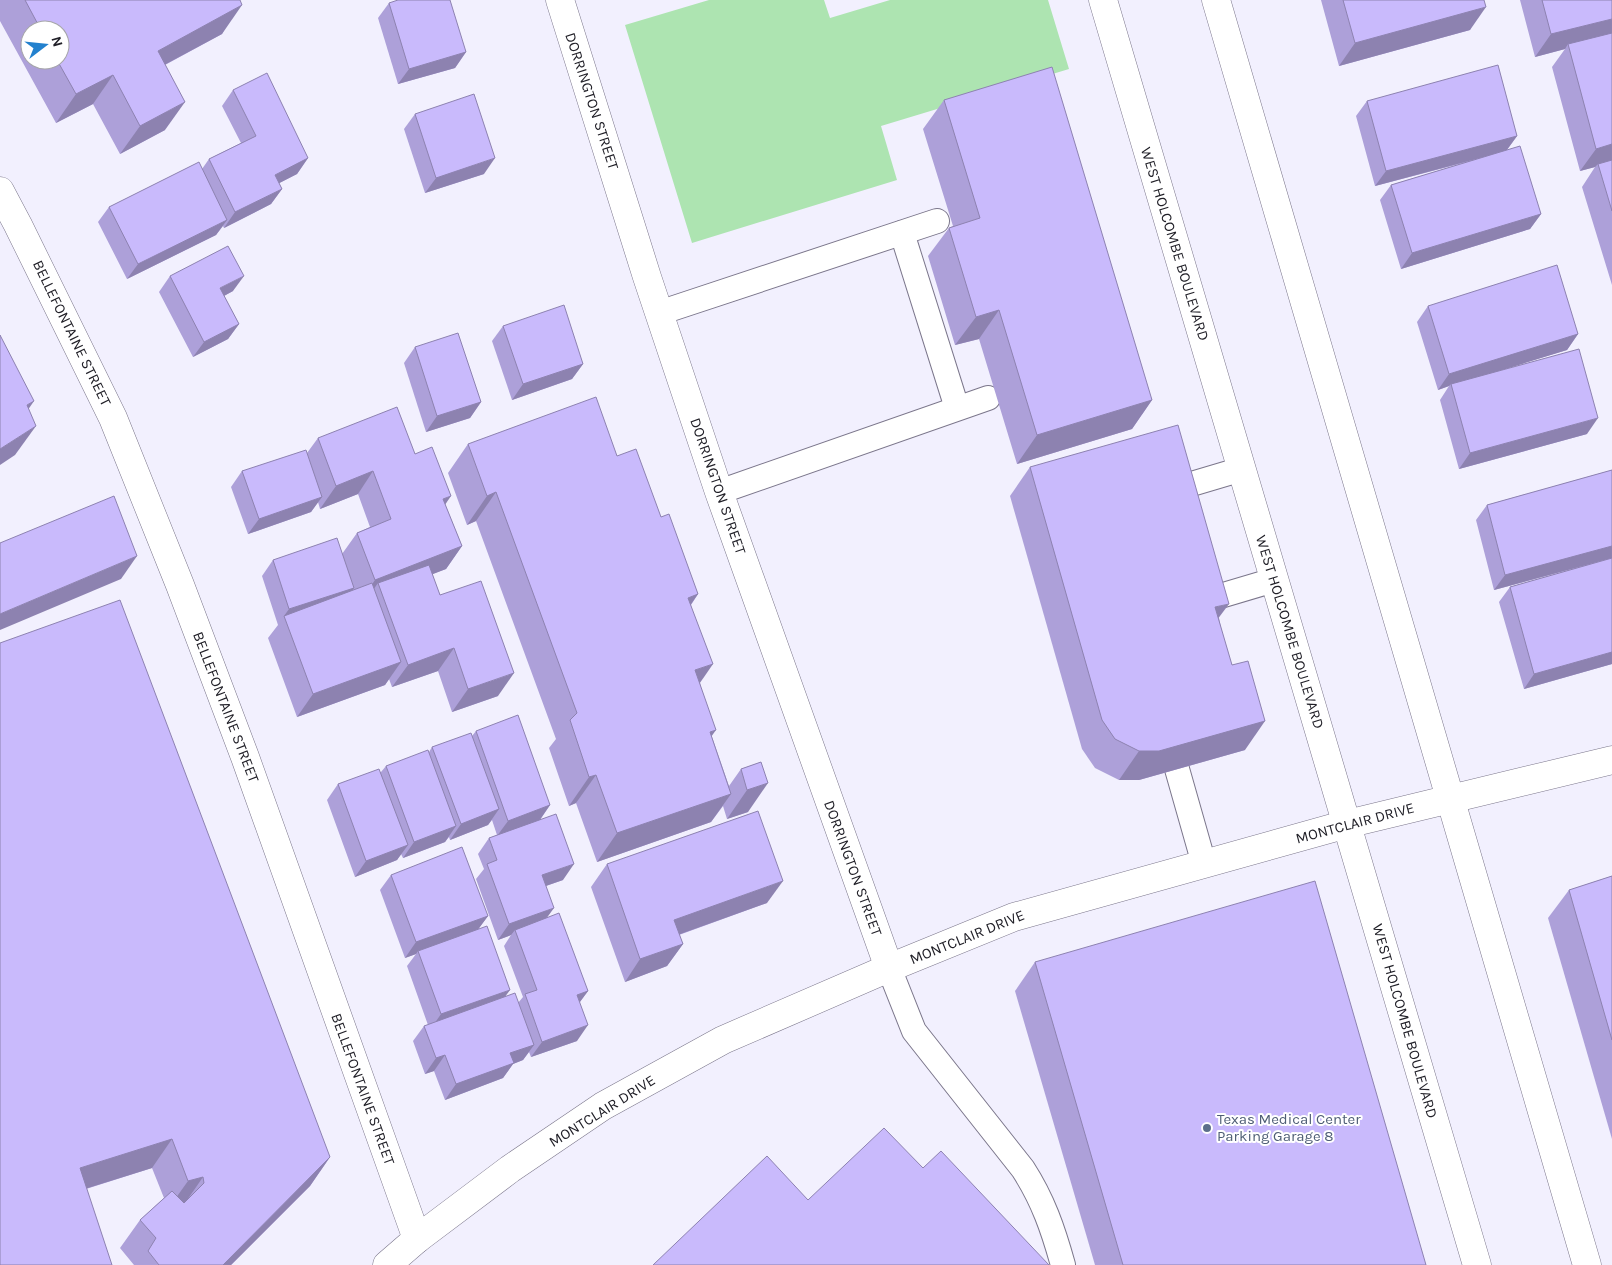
<svg xmlns="http://www.w3.org/2000/svg" width="1612" height="1265" font-family="Karla,sans-serif">
  <style>
    .green { fill: #ade4b1 }
    .lines { fill: none; stroke-linecap: round; stroke-linejoin: round }
    .service-casing { stroke: #7b768b; stroke-width: 26 }
    .minor-casing { stroke: #7b768b; stroke-width: 29 }
    .primary-casing { stroke: #7b768b; stroke-width: 29 }
    .service { stroke: #fff; stroke-width: 24 }
    .minor { stroke: #fff; stroke-width: 28 }
    .primary { stroke: #fff; stroke-width: 28 }
    .wall { fill: #ada0d9; fill-rule: evenodd }
    .shaded-wall { fill: #8d82b0 }
    .building { fill: #c9bafc; stroke: #8d82b0 }
    .service-dot { fill: #5c6f8a; stroke: #fff; stroke-width: 2 }
    .labels { text-anchor: middle; stroke-width: 4; stroke-linejoin: round; paint-order: stroke }
    .street-label { font-size: 15px; fill: #212028; stroke: #fff }
    .service-label { font-size: 15px; fill: #4e5e75; stroke: #fff; text-anchor: start }
  </style>
  <rect width="100%" height="100%" fill="#f2f0fe"/>
  <path class="green" d="M709,0H824L830,18L890,0H1048L1069,69L881,126L897,180L692,243L625,25Z"/>
  <g class="lines">
    <g class="service-casing">
      <g id="service">
        <path d="M902,233L957,408"/>
        <path d="M659,313L937,221"/>
        <path d="M1168,491L1242,469"/>
        <path d="M719,492L988,398"/>
        <path d="M1200,602L1274,580"/>
        <path d="M1177,769L1204,864"/>
        <path d="M889,968L914,1031L1023,1169C1043,1200 1053,1229 1063,1265"/>
      </g>
    </g>
    <g class="minor-casing">
      <g id="minor">
        <path d="M560,0L647,277L719,492L889,968"/>
        <path d="M0,191L18,225L113,418L180,585L245,757L417,1239"/>
        <path d="M387,1265L417,1239L510,1169L603,1106L723,1040L889,968L1014,917L1347,824L1612,760"/>
      </g>
    </g>
    <g class="primary-casing">
      <g id="primary">
        <path d="M1103,0L1477,1265"/>
        <path d="M1216,0L1587,1265"/>
      </g>
    </g>
    <use href="#service" class="service"/>
    <use href="#minor" class="minor"/>
    <use href="#primary" class="primary"/>
  </g>
  <g class="wall">
    <path d="M0,0H240L222,34L165,65V130L120,154L93,104L56,123L0,21ZM30,30H60V60H30Z"/>
    <path d="M1321,0H1484L1470,30L1339,66Z"/>
    <path d="M1520,0H1612V285L1582,187L1595,167L1580,171L1552,67L1565,49L1535,57Z"/>
    <path d="M389,3L466,52L455,68L398,84L378,18Z"/>
    <path d="M233,90L308,158L297,174L279,183L282,189L271,204L224,228L223,226L216,235L127,279L98,222L109,207L202,169L209,159L241,143L222,106Z"/>
    <path d="M944,100L1152,400L1132,429L1017,464L979,339L955,345L928,256L949,228L953,226L923,129Z"/>
    <path d="M1367,101L1517,136L1507,150L1541,214L1530,229L1401,269L1380,200L1391,185L1467,162L1375,186L1356,116Z"/>
    <path d="M415,114L484,174L425,193L404,129Z"/>
    <path d="M170,276L233,291L224,296L239,324L228,339L193,357L159,292Z"/>
    <path d="M1428,306L1578,334L1567,350L1498,371L1587,434L1459,469L1440,400L1449,386L1438,390L1417,322Z"/>
    <path d="M503,326L583,364L572,379L512,400L492,341Z"/>
    <path d="M415,347L481,402L470,418L426,432L404,363Z"/>
    <path d="M318,438L415,454L445,504L462,546L446,569L432,574L440,595L498,696L452,712L438,671L392,687L389,679L385,685L297,717L268,638L278,625L262,576L273,560L342,554L357,533L370,527L358,494L320,509L318,502L311,512L248,534L231,487L242,471L307,453Z"/>
    <path d="M468,444L617,456L661,517L698,594L691,605L700,683L712,737L729,786L741,769L761,762L748,812L727,819L723,806L711,822L597,862L576,803L569,806L549,748L556,739L476,521L467,525L448,473Z"/>
    <path d="M1030,467L1219,618L1245,750L1139,780H1119L1095,768L1082,749L1010,496Z"/>
    <path d="M1612,470V664L1524,689L1499,602L1510,587L1587,565L1494,590L1476,520L1487,505Z"/>
    <path d="M0,643L330,1157L310,1186L231,1265H134L120,1248L140,1220L164,1198L152,1168L86,1189L0,1265Z"/>
    <path d="M476,731L550,805L540,820L563,880L546,886V918L588,991L579,1003L577,1041L531,1057L529,1052L523,1060L513,1064L503,1078L445,1100L434,1071L425,1074L413,1041L424,1026L428,1025L407,966L416,954L405,958L380,890L391,875L488,916L478,929L505,996L518,1003L523,997L504,946L511,935L498,940L476,879L484,869L478,854L489,838L497,835L492,820L488,825L450,840L449,837L445,842L403,858L401,854L397,860L355,877L327,800L338,784L381,772L386,766L429,752L432,747L472,736Z"/>
    <path d="M607,864L767,903L679,935L683,944L667,966L625,982L591,887Z"/>
    <path d="M1612,876V1139L1548,918L1569,890Z"/>
    <path d="M1035,962L1426,1265H1095L1015,991Z"/>
  </g>
  <g class="shaded-wall">
    <path d="M242,5L222,34L138,79L158,51Z"/>
    <path d="M1486,7L1470,30L1339,66L1355,43Z"/>
    <path d="M1612,19V37L1568,44L1565,49L1535,57L1551,34Z"/>
    <path d="M466,52L455,68L398,84L409,69Z"/>
    <path d="M113,75L93,104L56,123L76,94Z"/>
    <path d="M185,102L165,130L120,154L140,126Z"/>
    <path d="M1517,136L1506,151L1375,186L1386,171Z"/>
    <path d="M1612,144V163L1598,164L1595,167L1580,171L1596,149Z"/>
    <path d="M308,158L297,174L264,191L275,175Z"/>
    <path d="M495,158L484,174L425,193L436,178Z"/>
    <path d="M282,189L271,204L224,228L235,212Z"/>
    <path d="M1541,214L1530,229L1401,269L1412,253Z"/>
    <path d="M227,220L216,235L127,279L138,264Z"/>
    <path d="M244,276L233,291L209,304L220,288Z"/>
    <path d="M999,310L979,339L955,345L976,317Z"/>
    <path d="M239,324L228,339L193,357L204,342Z"/>
    <path d="M1578,334L1567,350L1451,386V384L1449,386L1438,390L1449,374Z"/>
    <path d="M583,364L572,379L512,400L523,384Z"/>
    <path d="M1152,400L1132,429L1017,464L1037,435Z"/>
    <path d="M34,401L14,430L27,405Z"/>
    <path d="M481,402L470,418L426,432L437,416Z"/>
    <path d="M1598,418L1587,434L1459,469L1470,453Z"/>
    <path d="M36,426L15,455L0,465V449Z"/>
    <path d="M373,471L358,494L320,509L336,486Z"/>
    <path d="M496,492L476,521L467,525L487,496Z"/>
    <path d="M451,496L436,518L443,499Z"/>
    <path d="M322,497L311,512L248,534L259,519Z"/>
    <path d="M462,546L446,569L382,594L378,583L366,600L359,603L375,580Z"/>
    <path d="M1612,546V558L1494,590L1505,575Z"/>
    <path d="M137,556L121,579L0,630V614Z"/>
    <path d="M354,588L343,603L284,616L289,609Z"/>
    <path d="M698,594L678,623L688,598Z"/>
    <path d="M1229,604L1208,632L1215,607Z"/>
    <path d="M454,648L438,671L392,687L408,665Z"/>
    <path d="M1612,652V664L1524,689L1534,674Z"/>
    <path d="M401,662L385,685L297,717L313,694Z"/>
    <path d="M713,664L693,693L695,670Z"/>
    <path d="M514,673L498,696L452,712L468,689Z"/>
    <path d="M1265,721L1245,750L1139,780H1119L1139,751Z"/>
    <path d="M716,730L696,758L710,732Z"/>
    <path d="M596,775L576,803L569,806L589,777Z"/>
    <path d="M768,783L748,812L727,819L747,790Z"/>
    <path d="M731,794L711,822L597,862L617,833Z"/>
    <path d="M550,805L539,821L497,836L508,821Z"/>
    <path d="M499,809L488,825L450,840L461,824Z"/>
    <path d="M456,826L445,842L403,858L414,842Z"/>
    <path d="M408,845L397,860L355,877L366,861Z"/>
    <path d="M574,864L563,880L531,891L542,875Z"/>
    <path d="M783,881L767,903L658,942L674,920Z"/>
    <path d="M554,908L543,923L515,930L511,935L498,940L509,924Z"/>
    <path d="M488,916L477,931L418,951L416,954L405,958L416,942Z"/>
    <path d="M683,944L667,966L625,982L640,959Z"/>
    <path d="M510,990L499,1005L430,1030L441,1014Z"/>
    <path d="M588,991L577,1006V995Z"/>
    <path d="M588,1025L577,1041L531,1057L542,1042Z"/>
    <path d="M534,1045L523,1060L513,1064L503,1078L445,1100L456,1084L510,1053Z"/>
    <path d="M445,1055L434,1071L425,1074L436,1058Z"/>
    <path d="M172,1139L152,1168L59,1197L80,1168Z"/>
    <path d="M330,1157L310,1186L231,1265H223Z"/>
    <path d="M203,1177L183,1206L168,1209L188,1181Z"/>
  </g>
  <g class="building">
    <path d="M25,0H240L242,5L158,51L185,102L140,126L113,75L76,94L57,60H60V30H41Z"/>
    <path d="M398,0H450L466,52L409,69L389,3Z"/>
    <path d="M1343,0H1484L1486,7L1355,43Z"/>
    <path d="M1542,0H1612V19L1551,34Z"/>
    <path d="M1612,33V144L1596,149L1568,44Z"/>
    <path d="M1498,65L1517,136L1386,171L1367,101Z"/>
    <path d="M1052,67L1152,400L1037,435L999,310L976,317L949,228L980,218L944,100Z"/>
    <path d="M267,73L308,158L275,175L282,189L235,212L209,159L256,136L233,90Z"/>
    <path d="M474,94L495,158L436,178L415,114Z"/>
    <path d="M1520,146L1541,214L1412,253L1391,185Z"/>
    <path d="M1612,160V211L1598,164Z"/>
    <path d="M199,162L227,220L138,264L109,207Z"/>
    <path d="M228,246L244,276L220,288L239,324L204,342L170,276Z"/>
    <path d="M1557,265L1578,334L1449,374L1428,306Z"/>
    <path d="M564,305L583,364L523,384L503,326Z"/>
    <path d="M458,333L481,402L437,416L415,347Z"/>
    <path d="M0,335L34,401L27,405L36,426L0,449Z"/>
    <path d="M1579,349L1598,418L1470,453L1451,384Z"/>
    <path d="M596,397L617,456L636,449L661,517L669,514L698,594L688,598L713,664L695,670L716,730L710,732L731,794L617,833L596,775L589,777L570,720L577,713L496,492L487,496L468,444Z"/>
    <path d="M397,407L415,454L432,447L451,496L443,499L462,546L375,580L357,533L391,519L373,471L336,486L318,438Z"/>
    <path d="M1178,425L1229,604L1215,607L1232,665L1248,661L1265,721L1159,751H1139L1115,739L1102,720L1030,467Z"/>
    <path d="M306,450L322,497L259,519L242,471Z"/>
    <path d="M1612,470V546L1505,575L1487,505Z"/>
    <path d="M114,496L137,556L0,614V543Z"/>
    <path d="M337,538L354,588L289,609L273,560Z"/>
    <path d="M1612,558V652L1534,674L1510,587Z"/>
    <path d="M429,565L440,595L481,581L514,673L468,689L454,648L408,665L378,583Z"/>
    <path d="M372,583L401,662L313,694L284,616Z"/>
    <path d="M120,600L330,1157L223,1265H159L148,1251L156,1238L140,1220L172,1191L184,1203L204,1183L203,1177L188,1181L172,1139L80,1168L112,1265H0V643Z"/>
    <path d="M518,715L550,805L508,821L476,731Z"/>
    <path d="M471,733L499,809L461,824L432,747Z"/>
    <path d="M428,750L456,826L414,842L386,766Z"/>
    <path d="M761,762L768,783L747,790L741,769Z"/>
    <path d="M379,769L408,845L366,861L338,784Z"/>
    <path d="M758,811L783,881L674,920L683,944L640,959L607,864Z"/>
    <path d="M556,814L574,864L542,875L554,908L509,924L487,864L497,860L489,838Z"/>
    <path d="M462,847L488,916L416,942L391,875Z"/>
    <path d="M1612,876V1040L1569,890Z"/>
    <path d="M1315,881L1426,1265H1123L1035,962Z"/>
    <path d="M559,913L588,991L577,995L588,1025L542,1042L525,994L537,990L515,930Z"/>
    <path d="M487,926L510,990L441,1014L418,951Z"/>
    <path d="M515,993L534,1045L510,1053L514,1063L456,1084L445,1055L436,1058L424,1026Z"/>
    <path d="M884,1128L923,1168L941,1151L1049,1265H653L767,1156L808,1200Z"/>
  </g>
  <circle class="service-dot" cx="1207" cy="1128" r="5"/>
  <g class="labels">
    <g class="street-label">
      <text transform="translate(592 101) rotate(72)" y="5">DORRINGTON STREET</text>
      <text transform="translate(1175 244) rotate(73)" y="5">WEST HOLCOMBE BOULEVARD</text>
      <text transform="translate(72 333) rotate(64)" y="5">BELLEFONTAINE STREET</text>
      <text transform="translate(718 486) rotate(71)" y="5">DORRINGTON STREET</text>
      <text transform="translate(1290 632) rotate(73)" y="5">WEST HOLCOMBE BOULEVARD</text>
      <text transform="translate(226 707) rotate(69)" y="5">BELLEFONTAINE STREET</text>
      <text transform="translate(1355 823) rotate(-15)" y="5">MONTCLAIR DRIVE</text>
      <text transform="translate(853 868) rotate(70)" y="5">DORRINGTON STREET</text>
      <text transform="translate(967 937) rotate(-22)" y="5">MONTCLAIR DRIVE</text>
      <text transform="translate(1405 1021) rotate(74)" y="5">WEST HOLCOMBE BOULEVARD</text>
      <text transform="translate(363 1089) rotate(70)" y="5">BELLEFONTAINE STREET</text>
      <text transform="translate(602 1111) rotate(-32)" y="5">MONTCLAIR DRIVE</text>
    </g>
    <g class="service-label">
      <text x="1217" y="1124">Texas Medical Center<tspan x="1217" dy="17">Parking Garage 8</tspan></text>
    </g>
  </g>
  <g transform="translate(45 45) rotate(74)"><circle r="24" fill="#ffffff" stroke="#a6a6a9"/>
  <path d="M0-4L9 19L0 12L-9 19Z" fill="#2381ce"/>
  <text y="-8" font-size="14" font-weight="bold" text-anchor="middle" fill="#212028">N</text>
  </g>
</svg>
